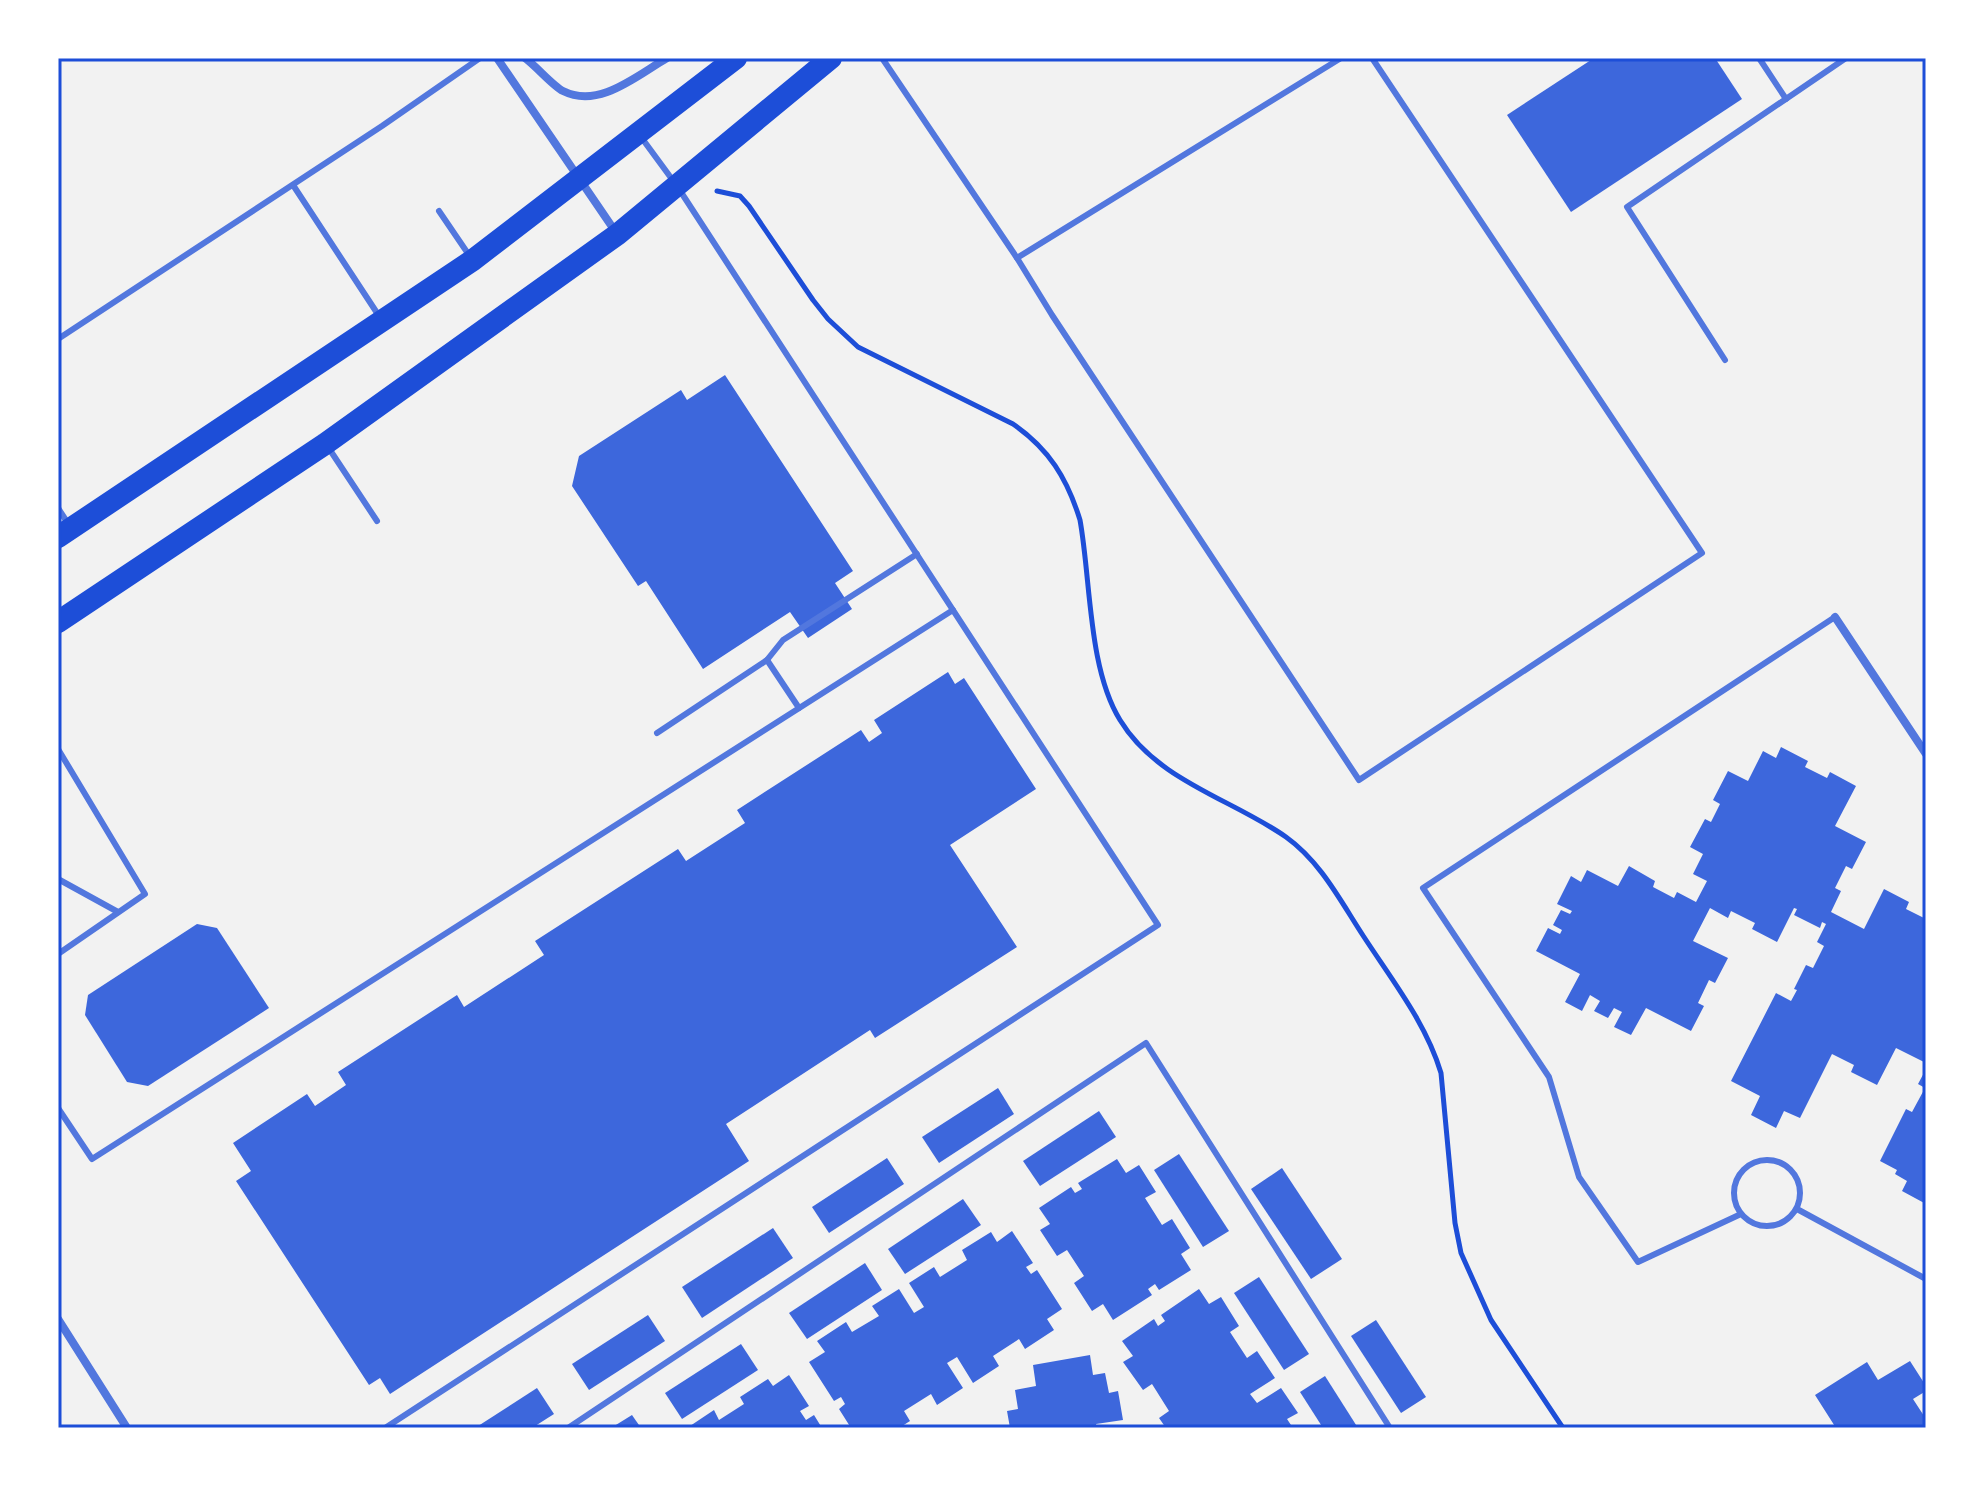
<svg xmlns="http://www.w3.org/2000/svg" width="1984" height="1486" font-family="Rubik,sans-serif">
  <style>
    .building { fill: #3d67dc }
    .lines { fill: none; stroke-linecap: round; stroke-linejoin: round }
    .path { stroke: #1d4ed8; stroke-width: 5 }
    .service { stroke: #5277de; stroke-width: 6 }
    .minor { stroke: #5277de; stroke-width: 8 }
    .trunk { stroke: #1d4ed8; stroke-width: 22 }
    .neatline { fill: none; stroke: #1d4ed8; stroke-width: 3 }
  </style>
  <rect width="100%" height="100%" fill="#f2f2f2"/>
  <g class="building">
    <path d="M1594,58H1715L1742,99L1571,212L1507,115Z"/>
    <path d="M725,375L853,571L835,583L852,609L808,638L790,612L703,669L646,581L638,586L572,486L579,456L681,390L687,400Z"/>
    <path d="M948,672L955,684L964,678L1036,789L950,845L1017,947L875,1038L870,1030L726,1124L749,1161L390,1394L380,1378L369,1385L236,1181L251,1171L233,1143L307,1094L315,1106L346,1085L338,1072L457,995L464,1007L544,955L535,941L678,849L686,861L745,823L737,810L861,730L869,742L882,733L874,720Z"/>
    <path d="M1781,747L1808,761L1805,767L1827,778L1830,772L1856,786L1835,826L1866,842L1852,869L1846,866L1835,888L1841,891L1831,912L1864,929L1884,889L1909,902L1906,909L1926,919V1063L1896,1048L1877,1085L1851,1072L1854,1065L1832,1054L1800,1118L1784,1111L1776,1128L1751,1115L1760,1096L1731,1081L1776,993L1791,1001L1797,990L1794,989L1806,965L1813,968L1824,946L1817,942L1826,924L1822,922L1820,928L1794,915L1797,909L1794,908L1777,942L1752,929L1755,923L1731,911L1728,918L1710,908L1693,941L1728,958L1715,983L1709,980L1698,1003L1704,1006L1691,1031L1646,1008L1631,1035L1614,1027L1622,1012L1614,1008L1608,1018L1594,1011L1600,1001L1590,995L1582,1011L1565,1002L1580,974L1536,951L1548,928L1560,934L1562,930L1553,925L1561,910L1570,914L1572,911L1557,904L1571,876L1581,882L1587,870L1618,886L1629,866L1655,881L1653,887L1674,898L1677,892L1696,902L1707,881L1693,874L1703,854L1690,847L1705,819L1711,822L1720,804L1713,800L1728,771L1748,781L1763,751L1776,758Z"/>
    <path d="M197,924L217,928L269,1008L148,1086L127,1082L85,1015L88,995Z"/>
    <path d="M1926,1069V1204L1902,1191L1907,1181L1895,1174L1897,1170L1880,1161L1906,1109L1912,1112L1925,1088L1918,1084Z"/>
    <path d="M998,1088L1014,1114L939,1163L922,1137Z"/>
    <path d="M1099,1111L1116,1137L1040,1186L1023,1161Z"/>
    <path d="M1179,1154L1229,1231L1203,1247L1154,1170Z"/>
    <path d="M887,1158L904,1184L829,1233L812,1207Z"/>
    <path d="M1117,1159L1126,1173L1139,1165L1156,1192L1145,1198L1162,1225L1172,1219L1190,1248L1181,1254L1191,1270L1159,1290L1155,1284L1148,1289L1152,1295L1113,1320L1103,1304L1092,1311L1074,1283L1084,1276L1067,1250L1057,1256L1040,1230L1050,1224L1039,1208L1071,1187L1075,1193L1082,1189L1078,1183Z"/>
    <path d="M1282,1168L1342,1259L1311,1279L1251,1189Z"/>
    <path d="M963,1199L981,1225L905,1274L888,1249Z"/>
    <path d="M773,1228L793,1258L702,1318L682,1287Z"/>
    <path d="M1012,1231L1033,1263L1026,1267L1031,1274L1037,1270L1062,1309L1047,1319L1054,1330L1025,1349L1019,1339L993,1356L999,1366L973,1383L957,1357L947,1363L963,1388L937,1405L931,1394L904,1411L910,1421L899,1428H851L839,1409L845,1404L841,1397L834,1401L809,1362L825,1352L817,1341L846,1322L852,1332L879,1316L872,1306L899,1289L914,1313L924,1307L909,1283L934,1267L940,1277L967,1260L962,1250L991,1232L997,1242Z"/>
    <path d="M865,1263L882,1290L807,1339L789,1313Z"/>
    <path d="M1259,1277L1309,1354L1284,1370L1234,1293Z"/>
    <path d="M1199,1289L1209,1304L1221,1297L1239,1326L1230,1332L1247,1358L1257,1351L1275,1378L1250,1394L1257,1403L1281,1388L1298,1413L1287,1419L1293,1428H1166L1159,1418L1169,1411L1152,1384L1143,1390L1123,1362L1133,1356L1122,1341L1154,1319L1158,1326L1165,1321L1161,1315Z"/>
    <path d="M648,1315L665,1341L589,1390L572,1364Z"/>
    <path d="M1376,1320L1426,1397L1401,1413L1351,1336Z"/>
    <path d="M741,1344L758,1370L682,1419L665,1393Z"/>
    <path d="M1090,1355L1093,1375L1105,1373L1109,1393L1118,1391L1123,1420L1096,1424L1097,1428H1010L1007,1411L1018,1409L1015,1390L1036,1386L1033,1365Z"/>
    <path d="M1910,1361L1926,1386V1391L1913,1399L1926,1419V1428H1836L1815,1395L1867,1362L1878,1380Z"/>
    <path d="M789,1375L809,1406L800,1411L806,1420L814,1415L822,1428H687L714,1410L719,1420L744,1404L740,1397L768,1379L773,1386Z"/>
    <path d="M1325,1376L1358,1428H1323L1300,1392Z"/>
    <path d="M537,1388L554,1414L532,1428H475Z"/>
    <path d="M632,1415L641,1428H611Z"/>
  </g>
  <g class="lines">
    <path class="path" d="M717,191L740,196L749,206L813,300L828,319L858,347L1013,424C1049,449 1067,478 1080,520C1091,581 1088,668 1120,720C1157,781 1232,799 1286,837C1321,862 1341,902 1364,937C1392,980 1426,1023 1441,1073L1455,1223L1461,1253L1491,1320L1563,1428"/>
    <g class="service">
      <path d="M882,58L1017,258L1052,315L1359,780L1702,553L1372,58"/>
      <path d="M1759,58L1786,99"/>
      <path d="M293,185L379,316"/>
      <path d="M439,211L471,258"/>
      <path d="M1017,258L1341,58"/>
      <path d="M58,339L382,126L480,58"/>
      <path d="M1725,360L1627,207L1846,58"/>
      <path d="M328,447L377,521"/>
      <path d="M58,508L69,525"/>
      <path d="M767,660L783,640L917,554"/>
      <path d="M657,733L767,660L799,708"/>
      <path d="M58,749L145,894L58,954"/>
      <path d="M58,879L118,912"/>
      <path d="M58,1108L92,1159L953,610"/>
      <circle cx="1767" cy="1193" r="33"/>
      <path d="M1797,1209L1926,1279"/>
      <path d="M1741,1214L1638,1262L1579,1177L1549,1077L1423,888L1835,617"/>
      <path d="M385,1428L1158,925L677,186L641,137"/>
      <path d="M568,1428L1146,1043L1390,1428"/>
    </g>
    <g class="minor">
      <path d="M497,58L617,234"/>
      <path d="M525,58C536,66 553,86 563,91C599,109 636,76 667,58"/>
      <path d="M1835,617L1926,754"/>
      <path d="M58,1319L127,1428"/>
    </g>
    <g class="trunk">
      <path d="M58,537L473,260L736,58"/>
      <path d="M58,622L325,444L618,234L831,58"/>
    </g>
  </g>
  <rect width="1984" height="1486" fill="none" stroke="#ffffff" stroke-width="120"/>
  <rect x="60" y="60" width="1864" height="1366" class="neatline"/>
</svg>
